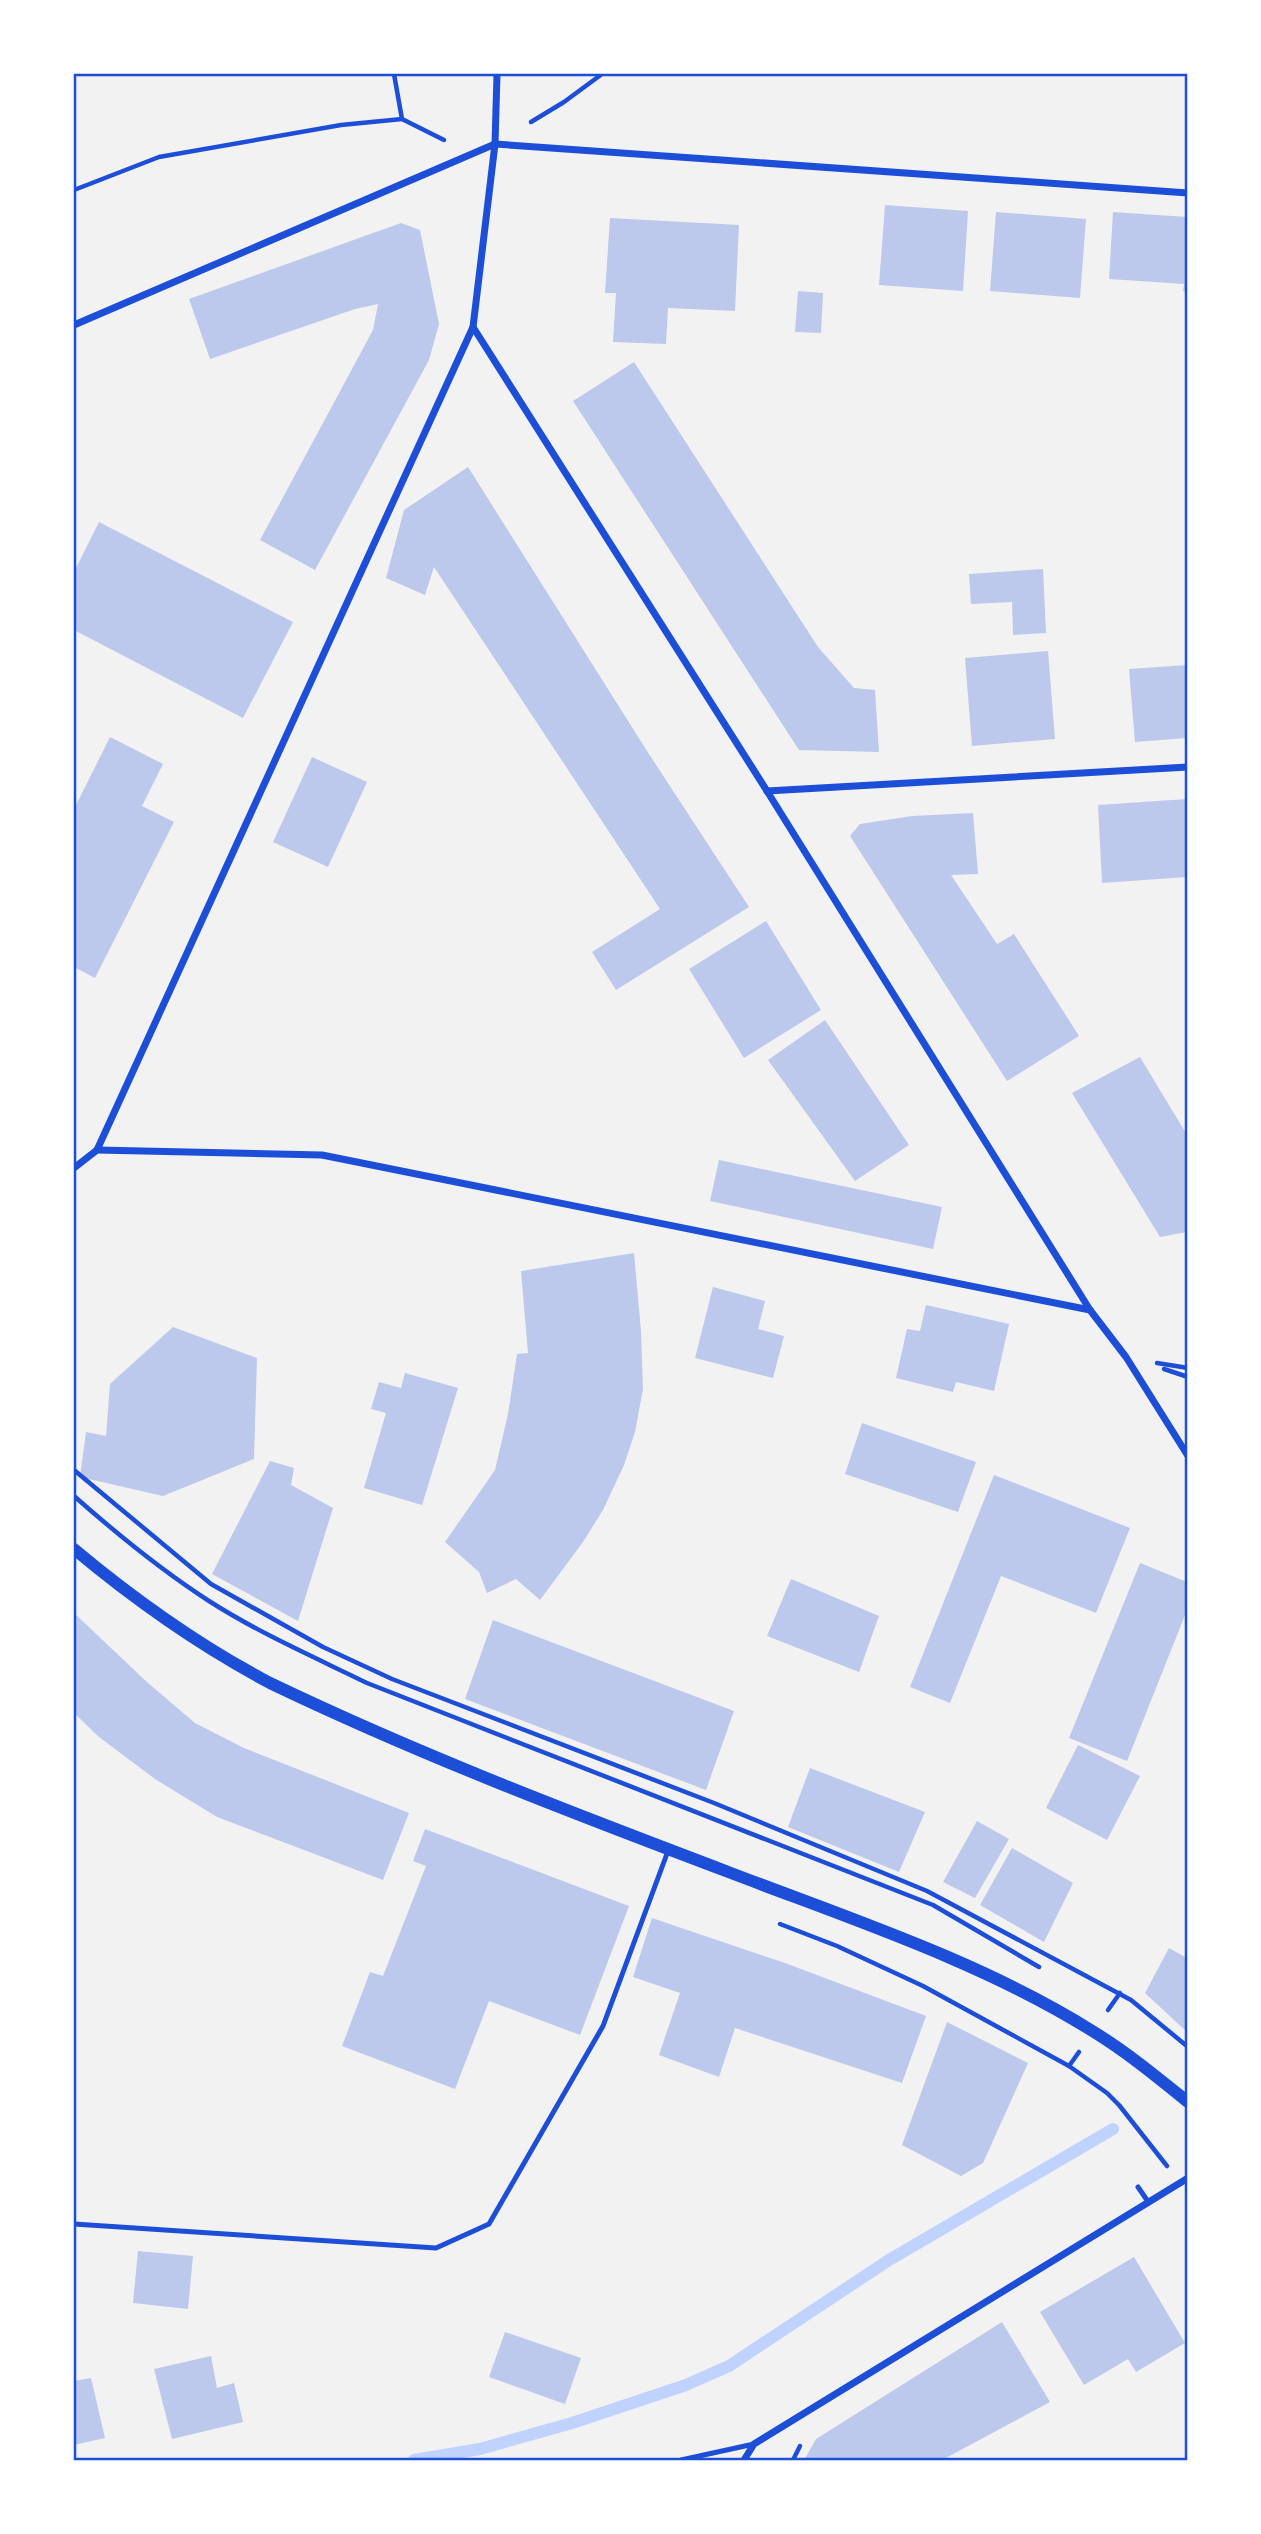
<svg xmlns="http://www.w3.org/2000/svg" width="1261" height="2534" font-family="Lora,serif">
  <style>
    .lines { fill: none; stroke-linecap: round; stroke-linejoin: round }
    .stream { stroke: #bfd3fe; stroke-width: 12 }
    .building { fill: #bdc9ec }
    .path { stroke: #1d4ed8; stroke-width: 4.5 }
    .service { stroke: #1d4ed8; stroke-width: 5 }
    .minor { stroke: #1d4ed8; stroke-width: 7 }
    .tertiary { stroke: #1d4ed8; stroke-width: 12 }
    .neatline { fill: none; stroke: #1d4ed8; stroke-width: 2.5 }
  </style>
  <rect width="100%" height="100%" fill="#f2f2f2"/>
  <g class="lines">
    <path class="stream" d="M414,2460L480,2449L572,2423L686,2385L729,2366L889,2260L1113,2129"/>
  </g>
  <g class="building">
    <path d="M885,205L968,211L963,291L879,285Z"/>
    <path d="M996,212L1086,219L1080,298L990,291Z"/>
    <path d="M1113,212L1187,217V292L1183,291L1184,284L1109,279Z"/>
    <path d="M610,218L739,225L735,311L668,308L666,344L613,342L616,293H605Z"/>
    <path d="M401,223L420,230L439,324L429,360L315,570L260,540L373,330L378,304L355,309L210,359L189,299Z"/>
    <path d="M798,291L823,293L821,333L795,332Z"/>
    <path d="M634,362L818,647L854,688L875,690L879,752L799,750L573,401Z"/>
    <path d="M468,467L647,751L749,907L616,990L592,952L660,909L434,567L425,595L386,578L404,510Z"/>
    <path d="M99,522L293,622L243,718L74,630V572Z"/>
    <path d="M1043,569L1046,633L1013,635L1012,602L971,604L969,574Z"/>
    <path d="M1048,651L1055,739L972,746L965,658Z"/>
    <path d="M1187,665V738L1135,742L1129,669Z"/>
    <path d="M110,737L163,764L142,806L174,822L95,978L74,967V809Z"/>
    <path d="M312,757L367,782L328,867L273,842Z"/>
    <path d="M1187,799V877L1102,883L1098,805Z"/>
    <path d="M973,813L978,874L951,875L997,944L1014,934L1079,1036L1007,1081L850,836L860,824L912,816Z"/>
    <path d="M766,921L821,1010L744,1058L689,969Z"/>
    <path d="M825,1020L909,1145L855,1181L768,1060Z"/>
    <path d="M1140,1057L1187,1135V1232L1160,1237L1072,1093Z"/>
    <path d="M719,1160L942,1207L933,1249L710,1201Z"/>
    <path d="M634,1253L641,1331L643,1389L635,1432L624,1465L603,1510L583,1542L540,1600L516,1579L487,1593L479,1572L445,1542L495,1470L508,1414L517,1354L528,1353L521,1271Z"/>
    <path d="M713,1287L765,1301L758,1329L784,1336L773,1378L695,1358Z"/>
    <path d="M926,1305L1009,1324L994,1391L956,1382L953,1392L896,1378L907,1329L920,1331Z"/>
    <path d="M173,1327L257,1358L254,1459L163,1496L80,1477L86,1432L106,1436L110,1384Z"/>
    <path d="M405,1373L458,1388L422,1505L364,1488L386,1413L371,1409L379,1382L401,1388Z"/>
    <path d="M862,1423L976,1462L958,1512L845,1474Z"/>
    <path d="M270,1461L294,1468L291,1485L333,1508L298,1621L212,1574Z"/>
    <path d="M994,1475L1130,1528L1096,1613L1001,1576L950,1703L910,1687Z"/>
    <path d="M1140,1563L1187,1582V1610L1127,1761L1069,1738Z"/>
    <path d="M791,1579L879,1616L859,1672L767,1636Z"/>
    <path d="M74,1613L148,1683L195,1723L244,1748L409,1813L383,1880L217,1817L155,1779L99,1737L74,1713Z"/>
    <path d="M493,1620L734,1711L706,1790L465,1699Z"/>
    <path d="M1078,1745L1140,1776L1107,1840L1046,1808Z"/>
    <path d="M810,1768L925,1812L899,1872L788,1827Z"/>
    <path d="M977,1821L1009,1839L975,1898L943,1882Z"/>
    <path d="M425,1829L629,1906L580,2035L489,2001L455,2089L342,2046L370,1972L383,1976L426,1866L413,1861Z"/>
    <path d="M1012,1848L1073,1883L1044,1942L980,1905Z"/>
    <path d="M652,1918L785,1963L926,2016L902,2083L735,2028L719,2077L659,2055L680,1993L633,1977Z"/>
    <path d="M1169,1948L1187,1958V2032L1145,1993Z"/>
    <path d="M947,2022L1028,2063L983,2163L961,2176L902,2145Z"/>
    <path d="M138,2251L193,2256L188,2309L133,2303Z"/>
    <path d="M1134,2257L1185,2343L1136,2372L1128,2359L1084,2385L1040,2312Z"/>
    <path d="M1002,2322L1050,2402L942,2460H804L816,2439Z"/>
    <path d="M505,2332L581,2358L565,2404L489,2377Z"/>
    <path d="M211,2356L217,2388L234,2383L243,2422L172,2439L154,2369Z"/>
    <path d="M91,2378L105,2438L74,2445V2381Z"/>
  </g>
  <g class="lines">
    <g class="path">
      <path d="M394,74L402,119L444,140"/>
      <path d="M531,122L564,102L602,74"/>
      <path d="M74,190L159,157L341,125L402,119"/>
      <path d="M1157,1363L1188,1368"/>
      <path d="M1164,1369L1188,1377"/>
      <path d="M74,1470L211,1584L323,1647L392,1679L714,1803L927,1891L1131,2000L1188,2047"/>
      <path d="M74,1496C117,1534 161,1570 209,1601C259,1633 314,1657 367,1683L933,1905L1039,1967"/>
      <path d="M780,1924L837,1946L923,1986L1069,2066L1107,2093L1119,2105L1167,2166"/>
      <path d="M1108,2010L1120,1993"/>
      <path d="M1069,2066L1079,2052"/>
      <path d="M793,2460L800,2446"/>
    </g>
    <g class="service">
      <path d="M1138,2187L1149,2203"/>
      <path d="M74,2224L436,2248L489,2224L603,2026L668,1851"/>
      <path d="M681,2460L754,2444"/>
    </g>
    <g class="minor">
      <path d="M497,74L495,144L473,327L767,791L1090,1310L1126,1357L1188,1456"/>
      <path d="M74,325L495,144L1188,193"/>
      <path d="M767,791L1188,767"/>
      <path d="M97,1150L322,1155L1090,1310"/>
      <path d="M74,1168L97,1150L473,327"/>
      <path d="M744,2460L754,2444L767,2436L1188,2178"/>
    </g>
    <path class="tertiary" d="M74,1549C135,1600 200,1646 270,1683C420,1755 575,1814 731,1873C851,1919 985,1963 1094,2032C1128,2053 1157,2077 1188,2102"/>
  </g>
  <rect width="1261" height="2534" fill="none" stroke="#ffffff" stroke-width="150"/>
  <rect x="75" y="75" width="1111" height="2384" class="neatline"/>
</svg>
